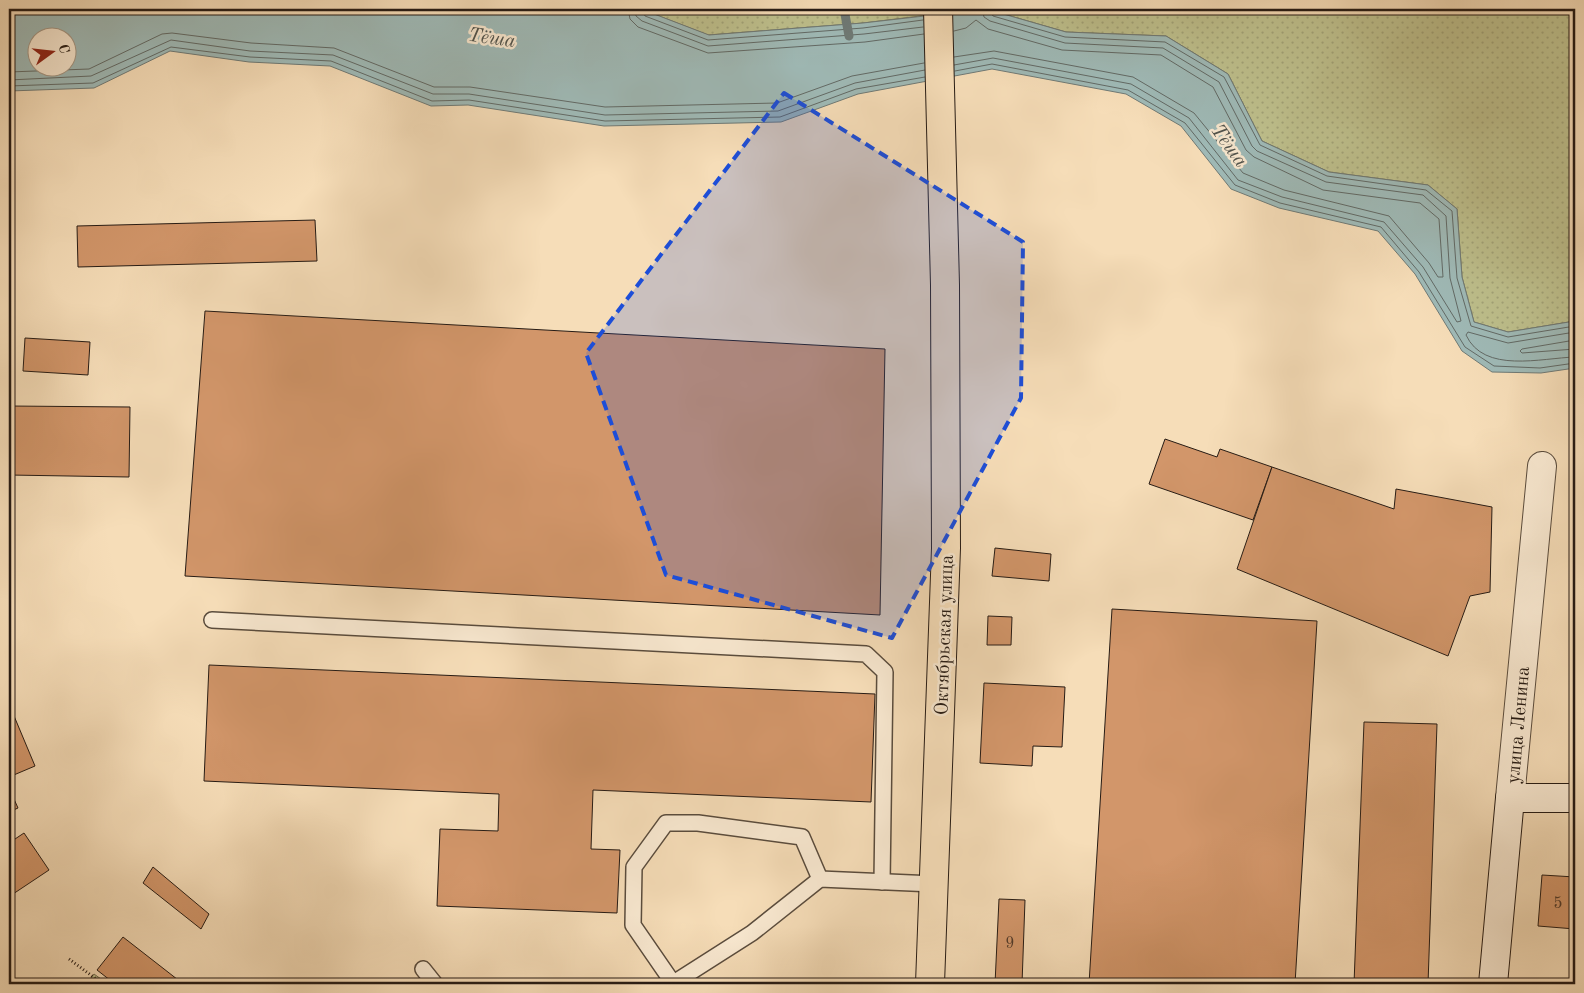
<svg xmlns="http://www.w3.org/2000/svg" width="1584" height="993" font-family="'Old Standard TT',serif">
  <style>
    .grass { fill: url(#grass-dots); stroke: #726e50 }
    .forest { fill: url(#forest-firs); stroke: #726e50 }
    .water { fill: #9fbab7; stroke: #6f7a76; fill-rule: evenodd }
    .lines { fill: none; stroke-linecap: round; stroke-linejoin: round }
    .shore { stroke: #626a66; stroke-width: 1 }
    .stream { stroke: #6f7a76; stroke-width: 9 }
    .building { fill: #d2966a; stroke: #261b14 }
    .lane-casing { stroke: #5a4c3d; stroke-width: 18 }
    .street-casing { stroke: #5a4c3d; stroke-width: 30 }
    .secondary-casing { stroke: #261b14; stroke-width: 30 }
    .primary-casing { stroke: #261b14; stroke-width: 30 }
    .path { stroke: #261b14; stroke-width: 3; stroke-dasharray: 1 2.5; stroke-linecap: butt }
    .lane { stroke: #f9e9d1; stroke-width: 15 }
    .street { stroke: #f9e9d1; stroke-width: 28 }
    .secondary { stroke: #f9e9d1; stroke-width: 28 }
    .primary { stroke: #f6ddb8; stroke-width: 28 }
    .marked { fill: #1d4ed8; fill-opacity: 0.2; stroke: #1d4ed8; stroke-width: 4; stroke-dasharray: 10 6; stroke-linejoin: round }
    .labels { text-anchor: middle; stroke-width: 5; stroke-linejoin: round; paint-order: stroke }
    .number-label { font-size: 16px; fill: #513a2a }
    .street-label { font-size: 19px; fill: #261b14; stroke: #f9e9d1 }
    .water-label { font-size: 20px; font-style: italic; fill: #50534d; stroke: #f9e9d1 }
  </style>
  <defs>
    <pattern id="grass-dots" width="8" height="8" patternUnits="userSpaceOnUse" patternTransform="scale(1.25)"><rect width="8" height="8" fill="#bec08d"/><path d="M2 2h.1M6 6h.1" fill="none" stroke="#a3a479" stroke-width="1.8" stroke-linecap="round"/></pattern>
    <pattern id="forest-firs" width="22" height="20" patternUnits="userSpaceOnUse" patternTransform="scale(1.25)"><rect width="22" height="20" fill="#bec08d"/><path d="M5 1l3.5 6h-7zM16 11l3.5 6h-7z" fill="#a3a479"/></pattern>
  </defs>
  <rect width="100%" height="100%" fill="#f6ddb8"/>
  <filter id="stains"><feTurbulence type="fractalNoise" baseFrequency=".004" numOctaves="4"/><feColorMatrix values="0 0 0 0 .2 0 0 0 0 .09 0 0 0 0 .02 0 0 0 .5 -.17"/></filter>
  <radialGradient id="worn" r=".72"><stop offset=".6" stop-color="#630" stop-opacity="0"/><stop offset="1" stop-color="#630" stop-opacity=".3"/></radialGradient>
  <g class="grass">
    <path d="M641,9H978L863,23L708,35Z"/>
    <path d="M986,9H1575V321L1508,332L1474,322L1462,277L1457,209L1428,185L1329,172L1262,141L1228,74L1166,36L1066,32Z"/>
  </g>
  <path class="forest" d="M94,974L108,984H86Z"/>
  <path class="water" d="M9,9H641L709,35L863,23L986,9L1066,32L1166,36L1228,74L1262,141L1329,172L1428,185L1457,209L1462,277L1474,322L1508,332L1575,321V368L1541,373L1492,372L1462,351L1415,274L1378,231L1279,208L1231,189L1181,126L1126,94L992,69L858,94L781,122L604,126L468,105L431,106L330,66L249,62L170,51L94,88L9,91ZM38,38H68V68H38Z"/>
  <g class="lines">
    <g class="shore">
      <path d="M628,9L630,19L638,27L708,53L865,42L924,34"/>
      <path d="M635,9L636,16L642,21L708,46L864,34L923,27"/>
      <path d="M642,9L645,16L708,40L863,28L923,20"/>
      <path d="M989,9L993,16L1065,37L1165,42L1224,77L1260,145L1327,176L1426,190L1452,211L1457,278L1471,326L1508,337L1575,326"/>
      <path d="M954,31L966,28L976,20L988,29L1062,50L1161,55L1213,87L1246,150L1254,157L1323,190L1420,203L1439,219L1443,277H1438L1429,263L1389,216L1284,190L1243,173L1194,113L1133,77L994,51L954,57"/>
      <path d="M954,65L993,58L1131,84L1189,118L1238,180L1282,197L1384,222L1423,267L1457,322L1461,321L1450,278L1446,216L1423,195L1326,182L1257,151L1252,146L1219,82L1163,48L1065,43L990,21L984,17L982,9"/>
      <path d="M955,71L992,64L1128,90L1185,123L1235,185L1280,203L1381,227L1419,272L1465,347L1494,366L1540,368L1575,363"/>
      <path d="M9,72L89,69L162,34L172,33L251,43L334,48L434,87H470L605,107L777,103L852,76L924,63"/>
      <path d="M9,80L91,76L171,40L250,51L333,55L433,94H469L605,115L778,111L855,83L925,70"/>
      <path d="M9,86L93,83L171,47L250,57L331,61L432,101L469,100L605,121L780,117L856,89L925,77"/>
      <path d="M1575,332L1508,343L1468,332L1466,335C1484,374 1541,358 1575,357"/>
      <path d="M1575,340L1522,349L1520,351L1522,353L1575,349"/>
    </g>
    <path class="stream" d="M844,9L849,36"/>
  </g>
  <g class="building">
    <path d="M315,220L317,261L78,267L77,226Z"/>
    <path d="M205,311L885,349L880,615L185,576Z"/>
    <path d="M25,338L90,342L88,375L23,371Z"/>
    <path d="M9,406L130,407L129,477L9,475Z"/>
    <path d="M1165,439L1217,457L1220,449L1272,467L1253,520L1149,484Z"/>
    <path d="M1272,467L1394,509L1396,489L1492,507L1490,592L1470,596L1448,656L1237,569Z"/>
    <path d="M995,548L1051,554L1049,581L992,576Z"/>
    <path d="M1112,609L1317,621L1295,984H1089Z"/>
    <path d="M988,616L1012,617L1011,645H987Z"/>
    <path d="M209,665L875,694L871,802L593,790L591,849L620,850L617,913L437,906L440,829L498,831L499,794L204,781Z"/>
    <path d="M984,683L1065,687L1062,747L1033,746L1032,766L980,763Z"/>
    <path d="M9,704L35,766L9,777Z"/>
    <path d="M1364,722L1437,724L1428,984H1354Z"/>
    <path d="M9,788L18,808L9,812Z"/>
    <path d="M24,833L49,870L13,894L9,888V843Z"/>
    <path d="M153,867L209,914L201,929L143,883Z"/>
    <path d="M1542,875L1575,877V929L1538,926Z"/>
    <path d="M999,899L1025,900L1022,984H995Z"/>
    <path d="M123,937L182,983L181,984H115L97,970Z"/>
  </g>
  <g class="lines">
    <g class="lane-casing">
      <g id="lane">
        <path d="M212,620L866,654L885,672L882,882"/>
        <path d="M423,969L435,984"/>
        <path d="M673,983L633,925L634,867L666,823H698L802,837L820,879"/>
        <path d="M672,984L752,933L820,879L934,884"/>
      </g>
    </g>
    <g class="street-casing">
      <path id="street" d="M1510,798L1542,466"/>
    </g>
    <g class="secondary-casing">
      <path id="secondary" d="M1493,984L1510,798H1575"/>
    </g>
    <g class="primary-casing">
      <path id="primary" d="M930,984L946,548L945,285L938,9"/>
    </g>
    <path class="path" d="M69,959L103,984"/>
    <use href="#lane" class="lane"/>
    <use href="#street" class="street"/>
    <use href="#secondary" class="secondary"/>
    <use href="#primary" class="primary"/>
  </g>
  <path class="marked" d="M784,93L1023,242L1021,398L892,638L666,575L586,353Z"/>
  <g class="labels">
    <g class="number-label">
      <text x="1558" y="908">5</text>
      <text x="1010" y="948">9</text>
    </g>
    <g class="street-label">
      <text transform="translate(943 635) rotate(-88)" y="7">Октябрьская улица</text>
      <text transform="translate(1517 725) rotate(-85)" y="7">улица Ленина</text>
    </g>
    <g class="water-label">
      <text transform="translate(492 37) rotate(8)" y="7">Тёша</text>
      <text transform="translate(1230 145) rotate(54)" y="7">Тёша</text>
    </g>
  </g>
  <rect width="1584" height="993" fill="none" stroke="#f6ddb8" stroke-width="30"/>
  <rect x="10" y="10" width="1564" height="973" fill="none" stroke="#261b14" stroke-width="2.5"/>
  <rect x="15" y="15" width="1554" height="963" fill="none" stroke="#261b14"/>
  <g transform="translate(52 52) rotate(75)"><circle r="24" fill="#f9e9d1" stroke="#a59785"/>
  <path d="M0-4L9 19L0 12L-9 19Z" fill="#8f2418"/>
  <text y="-8" font-size="14" font-weight="bold" text-anchor="middle" fill="#261b14">С</text>
  </g>
  <rect width="100%" height="100%" filter="url(#stains)"/>
  <rect width="100%" height="100%" fill="url(#worn)"/>
</svg>
